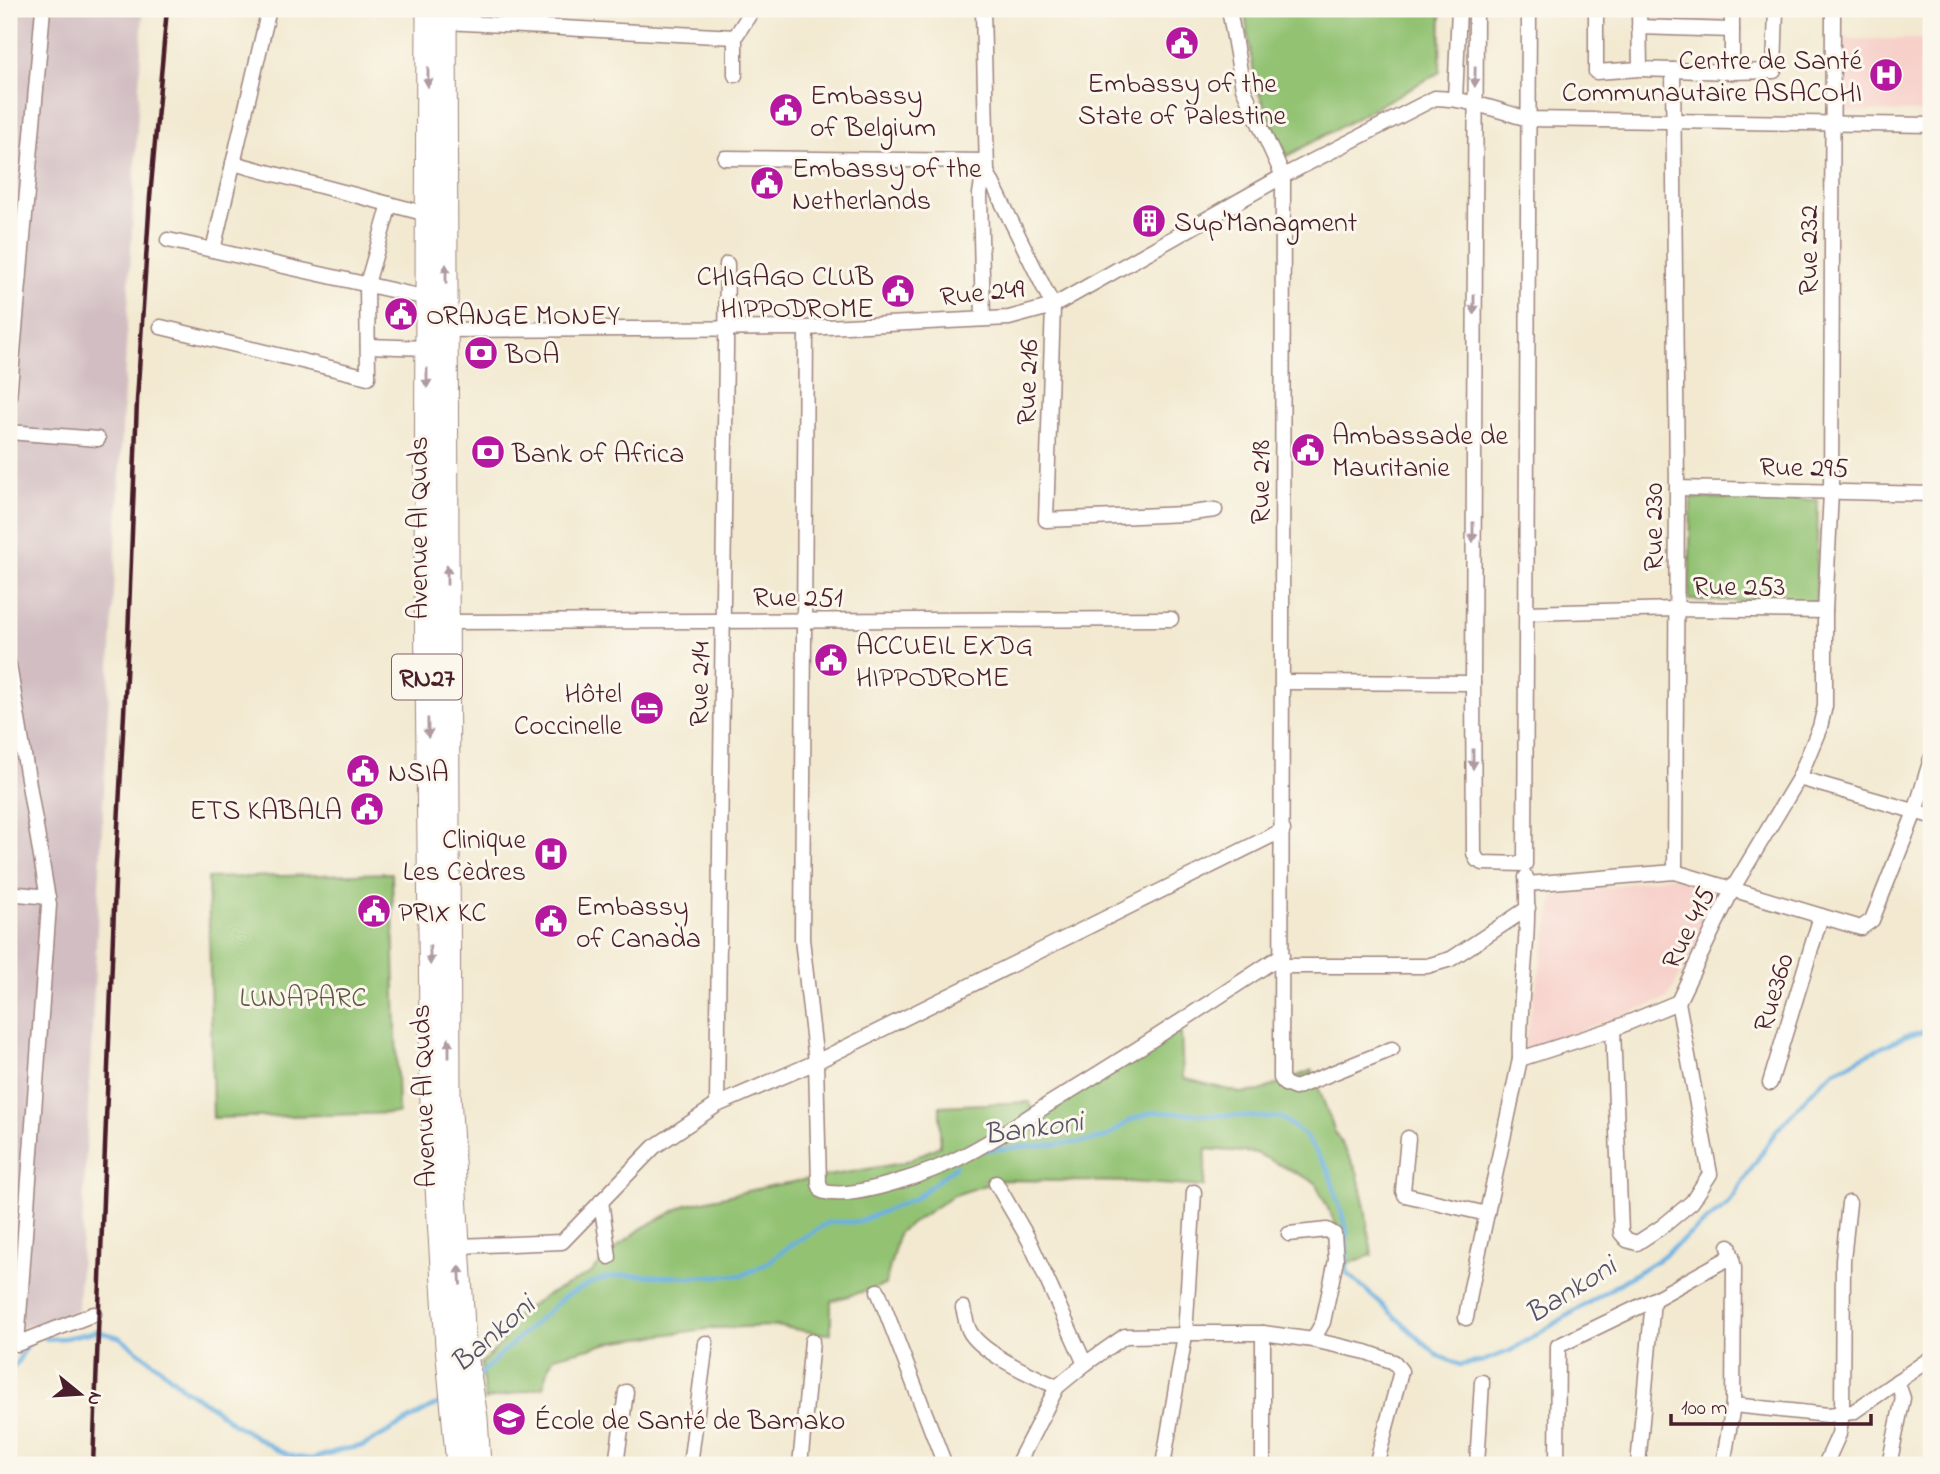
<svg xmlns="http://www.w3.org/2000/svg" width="1940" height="1474" font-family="'Indie Flower',sans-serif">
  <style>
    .built { fill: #f7d0ca }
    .industrial { fill: #d2bec2 }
    .green { fill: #92c272; stroke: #6e704e; stroke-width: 2 }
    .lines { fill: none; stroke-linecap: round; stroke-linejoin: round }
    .stream { stroke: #6ab0e0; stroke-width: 4.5 }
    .street-casing { stroke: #9e847e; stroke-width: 17 }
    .primary-casing { stroke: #9e847e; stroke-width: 25 }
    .street { stroke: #fff; stroke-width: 14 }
    .primary { stroke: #fff; stroke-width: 23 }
    .rail { stroke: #4a1f2b; stroke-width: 4.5 }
    .oneway { fill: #ae9aa0 }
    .labels { text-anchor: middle; stroke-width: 6; stroke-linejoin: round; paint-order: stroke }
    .shield { fill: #fbf7ec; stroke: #7f6065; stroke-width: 2 }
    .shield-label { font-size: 26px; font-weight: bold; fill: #4a1f2b }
    .poi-label { font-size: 28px; fill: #4a1f2b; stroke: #fbf7ec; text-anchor: start }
    .street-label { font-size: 28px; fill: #4a1f2b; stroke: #fbf7ec }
    .park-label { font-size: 28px; fill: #635844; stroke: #fbf7ec }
    .water-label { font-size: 30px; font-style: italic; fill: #55526a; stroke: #fbf7ec }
  </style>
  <rect width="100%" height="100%" fill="#fbf7ec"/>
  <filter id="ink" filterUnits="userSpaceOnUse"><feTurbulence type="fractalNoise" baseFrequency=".0143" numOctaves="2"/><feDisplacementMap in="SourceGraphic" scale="14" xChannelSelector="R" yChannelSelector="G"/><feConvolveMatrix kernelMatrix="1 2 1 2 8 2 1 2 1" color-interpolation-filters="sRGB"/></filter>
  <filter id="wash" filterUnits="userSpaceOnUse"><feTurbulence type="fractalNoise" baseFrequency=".00686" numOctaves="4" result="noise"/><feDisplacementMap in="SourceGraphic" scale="28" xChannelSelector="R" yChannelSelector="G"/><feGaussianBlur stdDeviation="1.57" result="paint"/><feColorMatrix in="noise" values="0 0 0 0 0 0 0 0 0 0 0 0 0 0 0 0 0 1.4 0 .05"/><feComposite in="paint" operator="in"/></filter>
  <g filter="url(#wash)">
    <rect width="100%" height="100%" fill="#f2e9d0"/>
    <g class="built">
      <path d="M1643,9H1727V27L1643,23Z"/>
      <path d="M1842,39H1931V112L1841,111Z"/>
      <path d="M1671,876L1724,894L1667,999L1523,1051L1554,897Z"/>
    </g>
    <path class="industrial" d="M9,9H143L78,1310L9,1332Z"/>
    <g class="green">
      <path d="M1244,9H1441L1440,72L1287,156L1256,87Z"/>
      <path d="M1691,498L1818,500L1816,603L1689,600Z"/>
      <path d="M392,873L398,1113L213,1118L208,878Z"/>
      <path d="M1177,1031L1181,1034L1183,1078L1240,1093L1260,1091L1312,1070L1335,1132L1357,1171L1365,1207L1372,1255L1341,1266L1338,1229L1315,1182L1256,1153L1206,1149L1204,1187L1129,1182L1000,1180L952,1196L899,1232L885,1285L831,1301V1333L823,1334L776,1326L714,1328L617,1341L554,1357L550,1364L543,1387L485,1400L481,1363C496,1349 507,1342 509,1321L543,1297L591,1273L616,1248L642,1228L686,1205L770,1186L902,1163L940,1146V1106L1030,1102L1031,1113Z"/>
    </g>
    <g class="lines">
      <g class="stream">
        <path d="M986,1150L1083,1142L1107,1137L1130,1120L1154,1112L1282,1118L1304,1135L1328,1169L1347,1230V1273L1437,1355L1460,1365L1483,1361L1510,1351L1659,1259L1729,1203L1776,1131L1821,1082L1835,1071L1868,1054L1907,1035L1920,1033L1931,1028"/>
        <path d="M46,1339L65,1338L97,1331L119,1337L157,1365L184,1389L214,1408L231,1422L277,1450L295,1457L312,1459L340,1450L363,1446L446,1399"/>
        <path d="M9,1370L16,1364L28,1344"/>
        <path d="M476,1379L503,1352L564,1297L589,1284L605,1278L626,1275L691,1277L743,1275L766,1264L788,1247L829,1222H858L916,1198L956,1166"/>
      </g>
    </g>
  </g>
  <g filter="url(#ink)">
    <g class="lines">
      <g class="street-casing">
        <g id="street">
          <path d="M983,9L987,172L1053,306L1046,520L1184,514L1215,510"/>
          <path d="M1229,9L1243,88L1283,176L1281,1078L1285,1084L1295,1088L1392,1049"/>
          <path d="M1476,9L1473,683L1474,853L1477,860L1483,863L1525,864L1529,9"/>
          <path d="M1596,9V72L1640,69"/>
          <path d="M1639,9L1640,69L1732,72V9"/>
          <path d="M445,22L735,37"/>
          <path d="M1639,27L1732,30"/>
          <path d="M1673,70L1677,488L1675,872"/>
          <path d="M1732,72L1774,71L1776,9"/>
          <path d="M735,75V37L753,9"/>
          <path d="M1455,99L1459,9"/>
          <path d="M725,158L986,161"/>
          <path d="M233,163L427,214"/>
          <path d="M168,240L427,298"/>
          <path d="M213,250L269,9"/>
          <path d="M983,319L980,194L982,182L987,172"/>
          <path d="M161,327L368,377L367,284L390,204"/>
          <path d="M806,328L802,939L816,1062L819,1184L822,1191C852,1202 937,1170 965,1155C997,1139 1026,1118 1057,1099C1133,1053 1208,1004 1282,955"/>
          <path d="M439,330L806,328L1009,318L1053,306L1283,176L1435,98C1468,99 1497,110 1528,119L1931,125"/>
          <path d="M368,346L427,348"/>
          <path d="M9,398L43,9"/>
          <path d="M9,432L98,439"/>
          <path d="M1677,488L1931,494"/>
          <path d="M1526,613L1676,609L1825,611"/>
          <path d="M442,622L1171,619"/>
          <path d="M9,665L49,905L17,1344L94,1314"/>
          <path d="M1283,682L1473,683"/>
          <path d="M1799,778L1931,816"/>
          <path d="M1527,884L1675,872L1861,928L1872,920L1915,812L1931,759"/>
          <path d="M9,893L48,897"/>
          <path d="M1282,966H1427L1451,959L1528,908"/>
          <path d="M1613,1029L1621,1233L1627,1240L1637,1243L1663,1226L1692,1202L1710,1174L1678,1002"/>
          <path d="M1520,1059L1613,1029L1678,1002L1733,888L1799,778L1820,727L1825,706V611L1831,492L1833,9"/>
          <path d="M1770,1083L1821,916"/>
          <path d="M717,1105L727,264"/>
          <path d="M1408,1138L1403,1191L1405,1195L1487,1214"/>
          <path d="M996,1183L1029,1240L1085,1364"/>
          <path d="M601,1201L609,1257"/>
          <path d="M1289,1234L1327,1230L1334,1234L1336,1260L1323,1322L1313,1340"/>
          <path d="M458,1246L562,1242L654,1147L717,1105L816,1062L1283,830"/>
          <path d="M878,1291L945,1465"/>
          <path d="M963,1308C965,1315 966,1323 969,1330C980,1353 1034,1376 1057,1387"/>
          <path d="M1466,1318L1471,1288L1520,1059C1518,998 1531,938 1526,877"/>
          <path d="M1185,1333H1263L1313,1340L1366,1352L1394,1362L1401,1371L1376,1465"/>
          <path d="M1263,1333V1465"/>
          <path d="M1733,1405L1828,1415L1853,1412L1931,1358"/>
          <path d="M616,1465L626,1392"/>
          <path d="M690,1465L706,1343"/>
          <path d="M800,1465L812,1341"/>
          <path d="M1017,1465L1057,1387L1085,1364L1125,1336L1185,1335"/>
          <path d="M1163,1465L1185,1335L1194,1192"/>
          <path d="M1477,1465L1482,1382"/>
          <path d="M1557,1465L1558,1346L1653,1300L1732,1256"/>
          <path d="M1638,1465L1653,1300"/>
          <path d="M1723,1465L1733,1405L1734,1268L1729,1246"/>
          <path d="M1825,1465L1839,1434L1842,1413L1843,1260L1849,1203"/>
          <path d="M1889,1465L1903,1398L1897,1381"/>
        </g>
      </g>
      <g class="primary-casing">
        <g id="primary">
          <path d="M428,9L426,584L432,1107L447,1346L458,1465"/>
          <path d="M445,9L449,1095L464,1343L476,1418L479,1465"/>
        </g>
      </g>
      <use href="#street" class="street"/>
      <use href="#primary" class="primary"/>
      <path class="rail" d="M93,1465L115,882L128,639L137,401L150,197L167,9"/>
    </g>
    <defs><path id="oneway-solid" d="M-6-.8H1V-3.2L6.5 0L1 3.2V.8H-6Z" transform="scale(1.75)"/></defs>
    <g class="oneway">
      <use href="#oneway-solid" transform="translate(428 77) rotate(90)"/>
      <use href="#oneway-solid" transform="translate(1475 77) rotate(91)"/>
      <use href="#oneway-solid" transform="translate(446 274) rotate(-90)"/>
      <use href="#oneway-solid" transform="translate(1474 304) rotate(90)"/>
      <use href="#oneway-solid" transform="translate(427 378) rotate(90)"/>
      <use href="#oneway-solid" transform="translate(1473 532) rotate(90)"/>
      <use href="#oneway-solid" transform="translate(447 575) rotate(-90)"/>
      <use href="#oneway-solid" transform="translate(428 728) rotate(89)"/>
      <use href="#oneway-solid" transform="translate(1473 759) rotate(90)"/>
      <use href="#oneway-solid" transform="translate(430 955) rotate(89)"/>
      <use href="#oneway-solid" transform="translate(449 1048) rotate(-90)"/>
      <use href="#oneway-solid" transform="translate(460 1275) rotate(-93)"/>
    </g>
  </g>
  <defs>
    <g id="civic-disc" transform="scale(1.75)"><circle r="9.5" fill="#b5179e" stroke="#fbf7ec"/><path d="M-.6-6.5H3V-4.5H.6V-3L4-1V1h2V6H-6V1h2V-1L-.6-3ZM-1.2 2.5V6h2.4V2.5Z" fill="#fff"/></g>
    <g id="hospital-disc" transform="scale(1.75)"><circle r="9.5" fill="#b5179e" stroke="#fbf7ec"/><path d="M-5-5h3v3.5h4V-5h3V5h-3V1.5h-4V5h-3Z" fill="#fff"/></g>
    <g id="building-disc" transform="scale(1.75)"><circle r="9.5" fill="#b5179e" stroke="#fbf7ec"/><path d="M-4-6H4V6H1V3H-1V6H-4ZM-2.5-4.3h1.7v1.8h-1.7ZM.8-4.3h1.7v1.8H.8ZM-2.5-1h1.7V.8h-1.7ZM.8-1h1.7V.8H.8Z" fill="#fff"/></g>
    <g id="bank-disc" transform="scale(1.75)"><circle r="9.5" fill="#b5179e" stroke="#fbf7ec"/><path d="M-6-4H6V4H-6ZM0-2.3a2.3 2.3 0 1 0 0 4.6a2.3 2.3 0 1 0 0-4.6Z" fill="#fff"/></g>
    <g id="hotel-disc" transform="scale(1.75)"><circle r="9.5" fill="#b5179e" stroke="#fbf7ec"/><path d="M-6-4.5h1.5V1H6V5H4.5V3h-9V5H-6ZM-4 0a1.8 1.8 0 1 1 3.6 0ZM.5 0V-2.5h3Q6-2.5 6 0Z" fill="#fff"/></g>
    <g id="university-disc" transform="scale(1.75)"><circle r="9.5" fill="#b5179e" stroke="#fbf7ec"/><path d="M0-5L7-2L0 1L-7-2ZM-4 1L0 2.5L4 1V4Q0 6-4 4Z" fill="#fff"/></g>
  </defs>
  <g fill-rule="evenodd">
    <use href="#civic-disc" x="1182" y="43"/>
    <use href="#hospital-disc" x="1886" y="75"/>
    <use href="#civic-disc" x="786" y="110"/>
    <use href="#civic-disc" x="767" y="183"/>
    <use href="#building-disc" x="1149" y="221"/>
    <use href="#civic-disc" x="898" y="291"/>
    <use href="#civic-disc" x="401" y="314"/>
    <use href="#bank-disc" x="481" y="353"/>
    <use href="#civic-disc" x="1308" y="450"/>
    <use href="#bank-disc" x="488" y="452"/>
    <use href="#civic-disc" x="831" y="660"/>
    <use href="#hotel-disc" x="647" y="708"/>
    <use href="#civic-disc" x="363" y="771"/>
    <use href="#civic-disc" x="367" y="809"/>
    <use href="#hospital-disc" x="551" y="854"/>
    <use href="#civic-disc" x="374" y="911"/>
    <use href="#civic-disc" x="551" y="921"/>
    <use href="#university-disc" x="509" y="1419"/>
  </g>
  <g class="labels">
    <rect class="shield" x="392" y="654.5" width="70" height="45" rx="5"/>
    <g class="shield-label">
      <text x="427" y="686">RN27</text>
    </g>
    <g class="poi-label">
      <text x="1862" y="69" text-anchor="end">Centre de Santé<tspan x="1862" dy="32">Communautaire ASACOHI</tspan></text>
      <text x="1182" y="92" text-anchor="middle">Embassy of the<tspan x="1182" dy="32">State of Palestine</tspan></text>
      <text x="810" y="104">Embassy<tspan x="810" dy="32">of Belgium</tspan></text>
      <text x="792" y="177">Embassy of the<tspan x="792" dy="32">Netherlands</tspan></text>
      <text x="1174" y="231">Sup'Managment</text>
      <text x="874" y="285" text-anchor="end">CHIGAGO CLUB<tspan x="874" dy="32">HIPPODROME</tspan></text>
      <text x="426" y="324">ORANGE MONEY</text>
      <text x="505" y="363">BOA</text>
      <text x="1332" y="444">Ambassade de<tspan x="1332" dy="32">Mauritanie</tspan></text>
      <text x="512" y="462">Bank of Africa</text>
      <text x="856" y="654">ACCUEIL EXDG<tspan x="856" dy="32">HIPPODROME</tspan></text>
      <text x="622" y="702" text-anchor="end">Hôtel<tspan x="622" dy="32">Coccinelle</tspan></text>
      <text x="388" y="781">NSIA</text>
      <text x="342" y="819" text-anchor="end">ETS KABALA</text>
      <text x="526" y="848" text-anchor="end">Clinique<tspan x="526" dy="32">Les Cèdres</tspan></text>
      <text x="576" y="915">Embassy<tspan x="576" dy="32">of Canada</tspan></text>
      <text x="398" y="921">PRIX KC</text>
      <text x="534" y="1429">École de Santé de Bamako</text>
    </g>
    <g class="street-label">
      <text transform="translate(1807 250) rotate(-90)" y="10">Rue 232</text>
      <text transform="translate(982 291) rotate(-6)" y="10">Rue 249</text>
      <text transform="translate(1026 382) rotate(-88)" y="10">Rue 216</text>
      <text transform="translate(1804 466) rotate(1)" y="10">Rue 295</text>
      <text transform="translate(1259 482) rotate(-90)" y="10">Rue 218</text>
      <text transform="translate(1652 527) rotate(-90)" y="10">Rue 230</text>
      <text transform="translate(417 528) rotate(-90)" y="10">Avenue Al Quds</text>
      <text x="1739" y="595">Rue 253</text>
      <text x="798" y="606">Rue 251</text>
      <text transform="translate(698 684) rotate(-89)" y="10">Rue 214</text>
      <text transform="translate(1687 927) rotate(-64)" y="10">Rue 415</text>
      <text transform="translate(1772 992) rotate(-73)" y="10">Rue360</text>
      <text transform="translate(422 1096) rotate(-92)" y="10">Avenue Al Quds</text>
    </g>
    <g class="park-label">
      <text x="303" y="1006">LUNAPARC</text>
    </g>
    <g class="water-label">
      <text transform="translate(1033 1127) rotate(-8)" y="10">Bankoni</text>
      <text transform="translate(1570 1289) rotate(-32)" y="10">Bankoni</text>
      <text transform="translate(492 1333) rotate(-41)" y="10">Bankoni</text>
    </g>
  </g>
  <rect width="1940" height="1474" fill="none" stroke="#fbf7ec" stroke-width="35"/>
  <g transform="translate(80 1394) rotate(108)" stroke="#fbf7ec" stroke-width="5" paint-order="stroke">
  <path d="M0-5L12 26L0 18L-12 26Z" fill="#4a1f2b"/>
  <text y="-10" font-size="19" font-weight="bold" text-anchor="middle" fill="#4a1f2b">N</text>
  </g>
  <path d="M1671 1414v10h200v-10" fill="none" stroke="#4a1f2b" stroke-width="3.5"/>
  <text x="1681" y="1414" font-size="21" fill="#4a1f2b" stroke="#fbf7ec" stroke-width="5" paint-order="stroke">100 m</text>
</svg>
